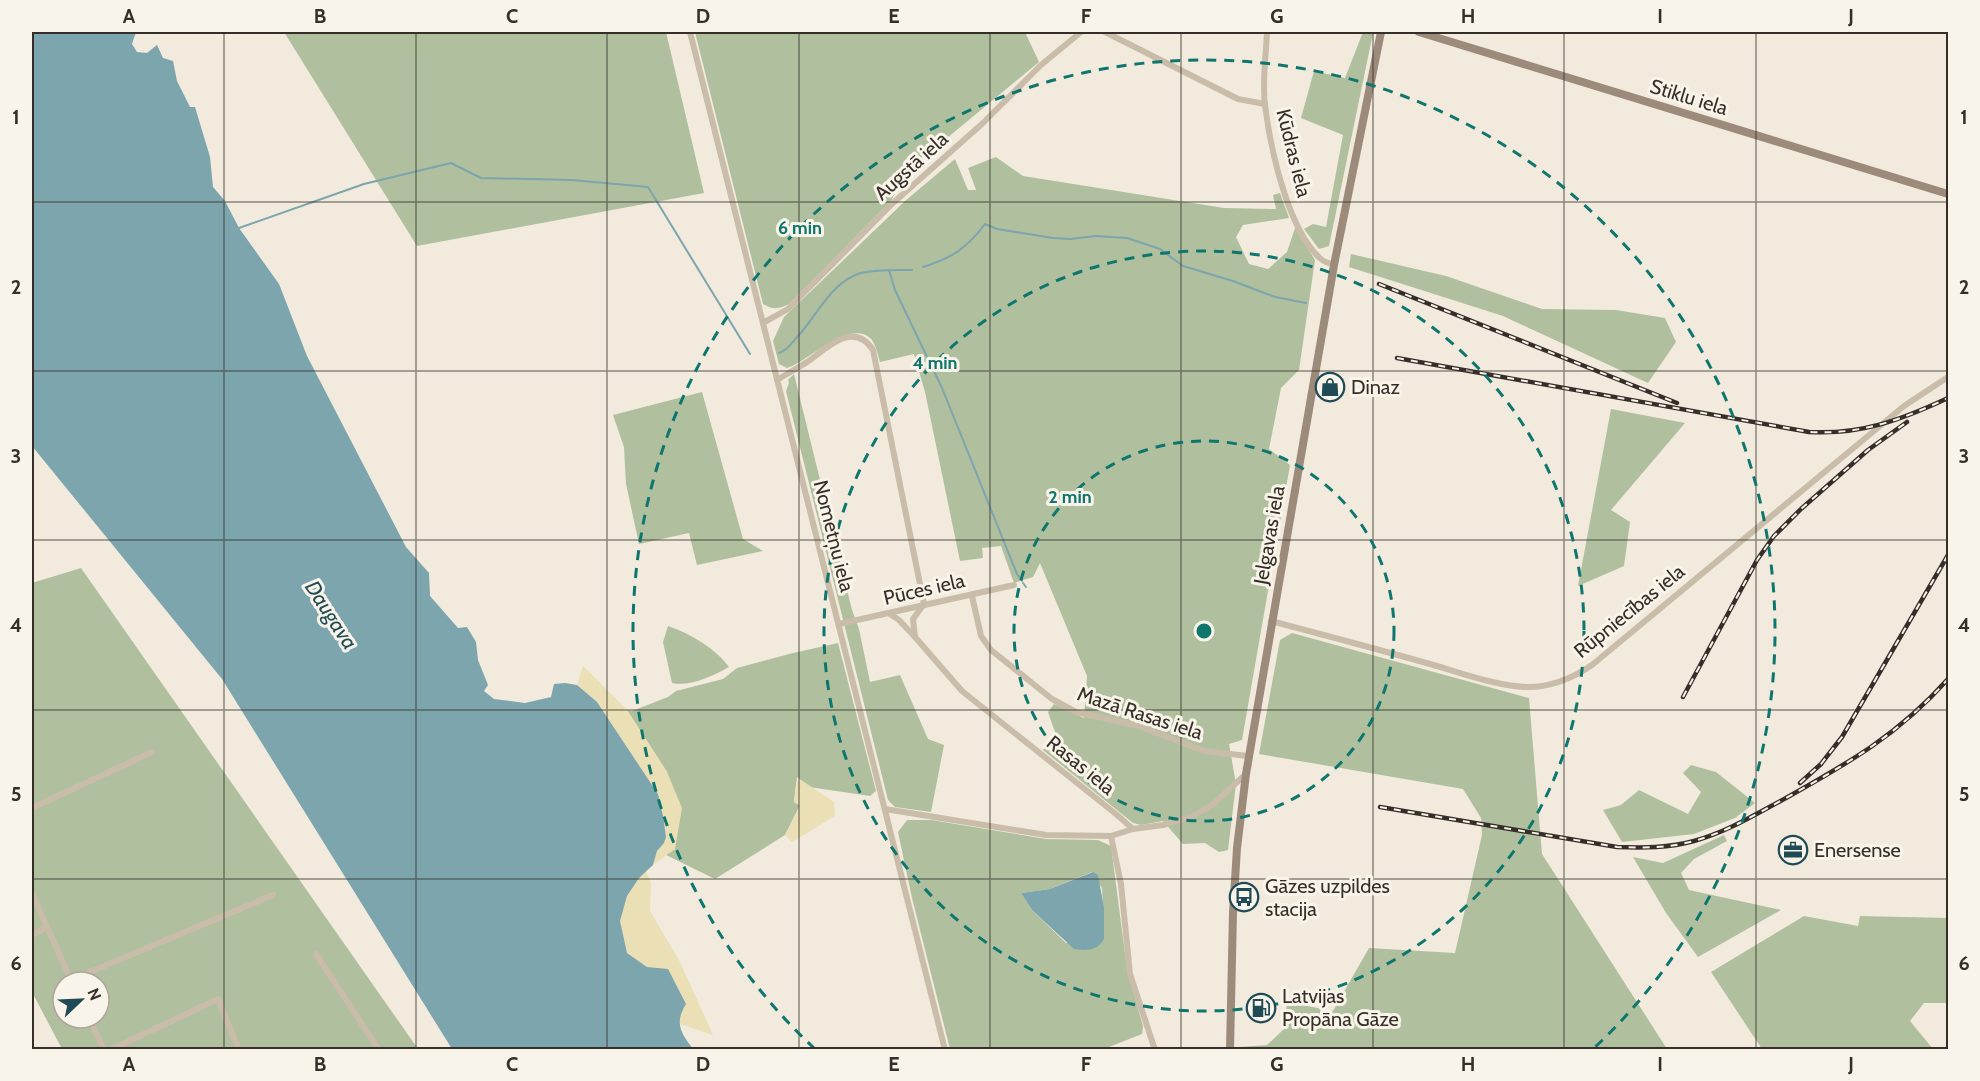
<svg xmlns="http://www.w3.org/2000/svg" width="1980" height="1081" font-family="Cabin,sans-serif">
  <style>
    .green { fill: #b0c09e; fill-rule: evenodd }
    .sand { fill: #ebe0b5 }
    .water { fill: #7da5ad }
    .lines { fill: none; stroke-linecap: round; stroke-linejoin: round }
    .stream { stroke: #7da5ad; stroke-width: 2 }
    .street { stroke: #c9bca9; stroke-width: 6 }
    .secondary { stroke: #9c8b7b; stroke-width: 8 }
    .rail-casing { stroke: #362f29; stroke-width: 4.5 }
    .rail { stroke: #f9f4e9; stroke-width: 2; stroke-dasharray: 7; stroke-linecap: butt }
    .grid { fill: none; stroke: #362f29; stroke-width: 1.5; stroke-opacity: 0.55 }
    .ring { fill: none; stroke: #0f766e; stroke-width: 3; stroke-dasharray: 10 8 }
    .labels { text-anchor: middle; stroke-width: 6; stroke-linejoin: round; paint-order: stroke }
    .street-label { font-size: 20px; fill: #362f29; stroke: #f9f4e9 }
    .poi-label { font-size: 20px; fill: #362f29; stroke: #f9f4e9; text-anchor: start }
    .water-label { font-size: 21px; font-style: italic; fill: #204b56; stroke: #f9f4e9 }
    .centre { fill: #0f766e; stroke: #f9f4e9; stroke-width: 3 }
    .ring-label { font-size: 18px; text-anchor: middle; font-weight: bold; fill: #0f766e; stroke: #f9f4e9; stroke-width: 6; stroke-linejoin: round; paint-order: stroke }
    .neatline { fill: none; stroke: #362f29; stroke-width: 2 }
    .grid-label { font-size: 20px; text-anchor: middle; font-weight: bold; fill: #362f29 }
  </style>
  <rect width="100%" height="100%" fill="#f1eadd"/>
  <g class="green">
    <path d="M284,32H666L704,193L417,246Z"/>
    <path d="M695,32H1025L1039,62L941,143L909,167L891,201L789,304C779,309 773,310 763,304Z"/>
    <path d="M1363,32L1373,33L1329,246L1319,249L1304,229L1313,224L1326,227L1343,135L1301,118L1314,71L1345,78Z"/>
    <path d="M996,157L1023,176L1224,208L1276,209L1273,195L1280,193L1289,218L1243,225L1236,237L1249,264L1268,269L1287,252L1295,228L1315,260L1299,370L1281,388L1269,449L1290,465L1242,740L1229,744L1236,784L1228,850L1219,852L1205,843L1183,844L1163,821L1141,825L1133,823L1043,750L1056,735L1048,712L1054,704L1084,718L1087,676L1040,563L1033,577L1014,583L1001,546L982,548L983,558L960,561L925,392L914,354L880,362C878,355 876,346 872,340C852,316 806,363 787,368L779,364L773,341L784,317L905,201L955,159L968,190H976L968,168Z"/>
    <path d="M1351,254L1446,276L1542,309L1616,310L1665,318L1676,342L1648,383L1503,316L1349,267Z"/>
    <path d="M794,374L852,610L859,629L870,682L900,675L928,739L944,745L931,812L895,807L888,800L786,391L789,383L788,380Z"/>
    <path d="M702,392L743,539L763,551L697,565L689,533L639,544L626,484L624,447L613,415Z"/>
    <path d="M1611,409L1685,423L1611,510L1630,522L1624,566L1578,586Z"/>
    <path d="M81,568L418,1049H62L32,992V583ZM63,982H99V1018H63Z"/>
    <path d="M668,626C691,634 715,648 729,667C712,676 691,687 672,683L663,642Z"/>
    <path d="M1292,633L1529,698L1542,854L1667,1049H1239V1047L1267,1045L1284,1029L1287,1002L1333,1011L1369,948L1455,953L1482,835L1481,818L1463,789L1259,754L1280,640Z"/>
    <path d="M838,643L876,791L870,796L809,787L797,777L794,802L800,805L785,835L715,879L666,855L675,849L667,772L627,710L632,711L668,697L676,691L723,679L737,668L793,653Z"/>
    <path d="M1691,765L1716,772L1755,803L1735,818L1694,834L1622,842L1603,810L1621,805L1639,790L1688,814L1701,792L1683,773Z"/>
    <path d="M907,820H931L1046,839L1098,840L1111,846L1127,969L1143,1026L1142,1034L1104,1049H950L912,898L898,832ZM1092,872L1102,888L1104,939L1066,943L1032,910L1021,893L1050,889Z"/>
    <path d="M1724,835L1727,841L1694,859L1681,873L1689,890L1781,910L1698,957L1666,913L1633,857L1663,863Z"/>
    <path d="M1804,916L1858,926L1860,916L1948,918V1003H1924L1910,1021L1933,1049H1762L1711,972Z"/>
  </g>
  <g class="sand">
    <path d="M583,666L627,710L667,772L682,808L675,849L653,865L657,851L664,843L658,794L597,702L577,685Z"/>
    <path d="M801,780L834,802L835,816L792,842L785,835L800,806L794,802L796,783Z"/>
    <path d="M646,871L651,883L650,911L680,962L713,1035L680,1024V1014L647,967L627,953C625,943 619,930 620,920C622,902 633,883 646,871Z"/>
  </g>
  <g class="water">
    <path d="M32,32H136L132,44L137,52L147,53L157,45L163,58L173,61L177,81L190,107H195L210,157L213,187L225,201L239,228L279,284L307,356L406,547L429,573L430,596L458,628L467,627L476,642L478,660L488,685L484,691L494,699L525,703L551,697L554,684L565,683L577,685L597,702L658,794L663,816L666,837L664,843L657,851L653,865L639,878L627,896L620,921L627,953L647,967L668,969L686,1004C674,1023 681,1033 693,1049H452L222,679L32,446Z"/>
    <path d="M1093,872L1098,875L1104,908V939C1097,951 1087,951 1074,949L1032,910L1021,893L1050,889Z"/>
  </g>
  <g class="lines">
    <g class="stream">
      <path d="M239,228L364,184L451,163L481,178L572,180L648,187L750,354"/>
      <path d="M923,267C952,258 967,248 985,224L997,229L1053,238L1070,239L1096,236L1127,238L1160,249L1183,266L1233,281L1275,297L1306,303"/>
      <path d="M889,270L895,290L942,388L1017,574L1022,581"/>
      <path d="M779,353C788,350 793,341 799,335C818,314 832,281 861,273C878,269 895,270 912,270"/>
      <path d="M1023,583L1026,587"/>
    </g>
    <g class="street">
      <path d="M690,32L945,1050"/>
      <path d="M1105,32L1238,99L1265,104"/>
      <path d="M1267,32C1266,55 1262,82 1265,105C1270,147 1288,231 1321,259C1324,262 1329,263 1334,265"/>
      <path d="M763,323L788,309L893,203L983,123L1041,65L1081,32"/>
      <path d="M777,380C788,373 800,367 810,360C829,346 854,321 873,350L924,604"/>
      <path d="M972,596L981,636L991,650L1052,699L1076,712L1139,726L1204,751L1248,756"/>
      <path d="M890,614L899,620L915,637L913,619L924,604"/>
      <path d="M1271,621C1324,635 1377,649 1430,664C1462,673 1495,686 1528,687C1551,687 1573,678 1592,665L1880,426L1904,406L1948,377"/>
      <path d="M839,624L1014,585"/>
      <path d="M915,637L962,691L1116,814L1133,829"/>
      <path d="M32,808L152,752"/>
      <path d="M885,809L1046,835L1111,836L1133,829L1163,825L1191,817L1212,805L1246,774"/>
      <path d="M1111,836L1121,884L1130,974L1155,1050"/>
      <path d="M32,893L47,927L32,935"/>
      <path d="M47,927L71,980L273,895"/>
      <path d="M316,954L379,1050"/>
      <path d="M89,1018L104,1050"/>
      <path d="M110,1050L218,999L239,1050"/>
    </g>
    <g class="secondary">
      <path d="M1419,32L1948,194"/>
      <path d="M1230,1050L1233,913L1237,848L1246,774L1334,265L1381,32"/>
    </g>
    <g class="rail-casing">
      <g id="rail">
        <path d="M1379,284L1677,403"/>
        <path d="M1397,358L1809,432C1861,435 1901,420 1948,398"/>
        <path d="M1683,697L1757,560L1774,536L1801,509L1868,450L1907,422"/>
        <path d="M1800,783L1821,764L1842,737L1948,555"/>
        <path d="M1380,807L1617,847C1643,848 1669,848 1694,841C1727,832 1756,814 1786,798C1850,762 1898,735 1948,679"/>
      </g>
    </g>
    <use href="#rail" class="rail"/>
  </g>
  <path class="grid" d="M224,32V1050M416,32V1050M607,32V1050M799,32V1050M990,32V1050M1181,32V1050M1373,32V1050M1564,32V1050M1756,32V1050M32,202H1948M32,371H1948M32,540H1948M32,710H1948M32,879H1948"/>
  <g class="ring">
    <circle cx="1204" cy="631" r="190"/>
    <circle cx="1204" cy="631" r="380"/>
    <path d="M815 1049A571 571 0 1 1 1593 1049"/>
  </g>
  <defs>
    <g id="shop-ring" transform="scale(1.5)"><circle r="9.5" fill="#f9f4e9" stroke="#204b56" stroke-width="1.5"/><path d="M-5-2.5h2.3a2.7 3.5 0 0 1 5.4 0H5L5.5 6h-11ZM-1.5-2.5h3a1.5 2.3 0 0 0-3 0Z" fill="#204b56"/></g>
    <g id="office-ring" transform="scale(1.5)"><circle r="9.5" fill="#f9f4e9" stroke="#204b56" stroke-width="1.5"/><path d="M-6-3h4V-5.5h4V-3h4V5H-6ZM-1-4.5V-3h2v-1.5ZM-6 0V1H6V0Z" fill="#204b56"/></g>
    <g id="bus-ring" transform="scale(1.5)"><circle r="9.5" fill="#f9f4e9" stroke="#204b56" stroke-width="1.5"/><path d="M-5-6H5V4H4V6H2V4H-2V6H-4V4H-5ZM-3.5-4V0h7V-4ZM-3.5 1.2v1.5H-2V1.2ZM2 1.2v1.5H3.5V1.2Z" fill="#204b56"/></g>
    <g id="fuel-ring" transform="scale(1.5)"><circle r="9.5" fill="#f9f4e9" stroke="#204b56" stroke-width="1.5"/><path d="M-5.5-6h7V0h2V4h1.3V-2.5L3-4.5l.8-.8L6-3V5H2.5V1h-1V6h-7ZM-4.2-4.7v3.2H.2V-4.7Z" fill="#204b56"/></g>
  </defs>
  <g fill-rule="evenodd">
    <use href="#shop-ring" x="1330" y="387"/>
    <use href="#office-ring" x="1793" y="850"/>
    <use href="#bus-ring" x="1244" y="897"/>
    <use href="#fuel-ring" x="1261" y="1008"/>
  </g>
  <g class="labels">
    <g class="street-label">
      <text transform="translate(1689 97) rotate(17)" y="7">Stiklu iela</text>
      <text transform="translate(1294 153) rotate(76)" y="7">Kūdras iela</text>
      <text transform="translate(911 166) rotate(-42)" y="7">Augstā iela</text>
      <text transform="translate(1269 535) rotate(-80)" y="7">Jelgavas iela</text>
      <text transform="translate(834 536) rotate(76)" y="7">Nometņu iela</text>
      <text transform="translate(924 589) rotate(-13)" y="7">Pūces iela</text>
      <text transform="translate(1629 611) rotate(-39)" y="7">Rūpniecības iela</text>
      <text transform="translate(1140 713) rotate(18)" y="7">Mazā Rasas iela</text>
      <text transform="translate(1081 765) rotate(39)" y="7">Rasas iela</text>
    </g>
    <g class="poi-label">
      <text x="1351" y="394">Dinaz</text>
      <text x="1814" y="857">Enersense</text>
      <text x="1265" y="893">Gāzes uzpildes<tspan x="1265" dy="23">stacija</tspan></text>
      <text x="1282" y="1003">Latvijas<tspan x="1282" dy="23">Propāna Gāze</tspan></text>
    </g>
    <g class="water-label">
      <text transform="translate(331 615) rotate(57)" y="7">Daugava</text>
    </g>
  </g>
  <circle cx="1204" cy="631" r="9" class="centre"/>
  <g class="ring-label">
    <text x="800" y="234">6 min</text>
    <text x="935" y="369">4 min</text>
    <text x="1070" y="503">2 min</text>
  </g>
  <rect width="1980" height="1081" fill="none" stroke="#f9f4e9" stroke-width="66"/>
  <g transform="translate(81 1000) rotate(67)"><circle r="28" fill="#f9f4e9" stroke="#aba59c" stroke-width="1.5"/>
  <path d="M0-4.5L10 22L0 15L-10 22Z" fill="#204b56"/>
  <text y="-9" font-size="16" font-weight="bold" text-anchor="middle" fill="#362f29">N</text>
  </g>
  <rect x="33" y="33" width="1914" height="1015" class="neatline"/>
  <g class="grid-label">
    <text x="129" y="23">A</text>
    <text x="320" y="23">B</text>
    <text x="512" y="23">C</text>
    <text x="703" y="23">D</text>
    <text x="894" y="23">E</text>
    <text x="1086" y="23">F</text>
    <text x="1277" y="23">G</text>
    <text x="1468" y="23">H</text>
    <text x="1660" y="23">I</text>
    <text x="1851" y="23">J</text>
    <text x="16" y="124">1</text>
    <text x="1964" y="124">1</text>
    <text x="16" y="294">2</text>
    <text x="1964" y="294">2</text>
    <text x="16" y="463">3</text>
    <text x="1964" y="463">3</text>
    <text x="16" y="632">4</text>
    <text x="1964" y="632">4</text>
    <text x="16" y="801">5</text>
    <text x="1964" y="801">5</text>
    <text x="16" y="970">6</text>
    <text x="1964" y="970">6</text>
    <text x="129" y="1071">A</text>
    <text x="320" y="1071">B</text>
    <text x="512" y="1071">C</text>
    <text x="703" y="1071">D</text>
    <text x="894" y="1071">E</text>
    <text x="1086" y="1071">F</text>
    <text x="1277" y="1071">G</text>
    <text x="1468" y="1071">H</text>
    <text x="1660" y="1071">I</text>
    <text x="1851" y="1071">J</text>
  </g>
</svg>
